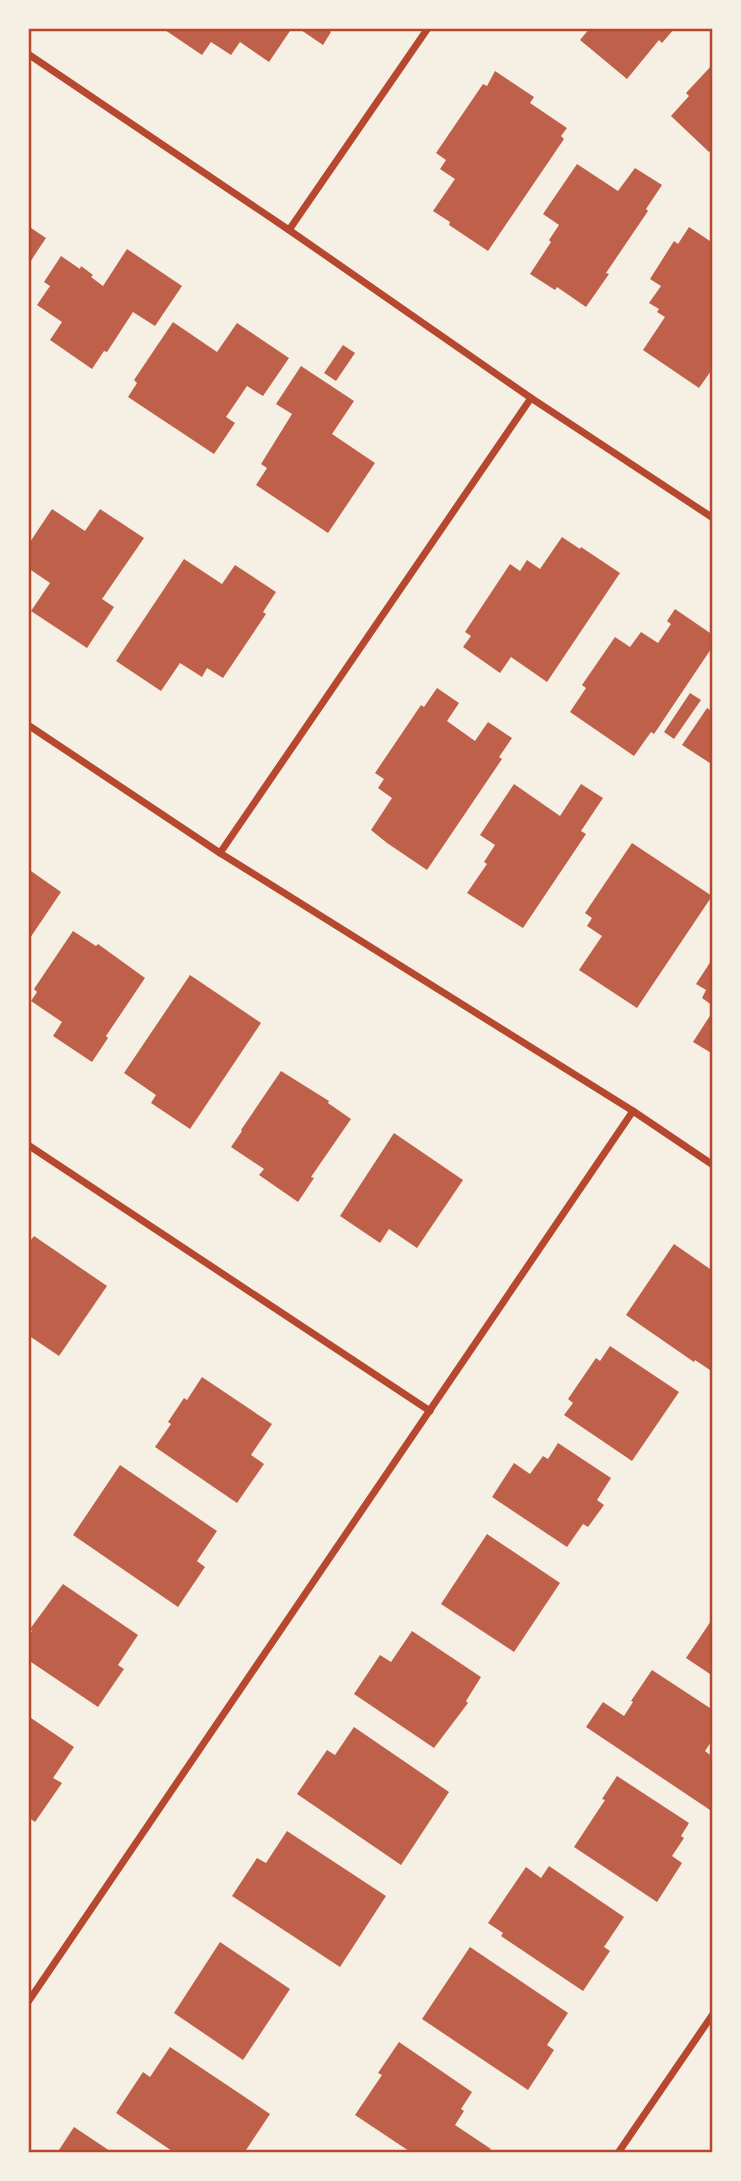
<svg xmlns="http://www.w3.org/2000/svg" width="741" height="2181" font-family="'Source Sans 3',sans-serif">
  <style>
    .building { fill: #bf614a }
    .lines { fill: none; stroke-linecap: round; stroke-linejoin: round }
    .minor { stroke: #b5482f; stroke-width: 7 }
    .neatline { fill: none; stroke: #b5482f; stroke-width: 2.5 }
  </style>
  <rect width="100%" height="100%" fill="#f6efe4"/>
  <g class="building">
    <path d="M162,28H292L269,62L240,42L231,55L211,42L202,55Z"/>
    <path d="M298,28H326L331,32L323,45Z"/>
    <path d="M590,28H673L674,29L662,43L659,40L627,79L580,40Z"/>
    <path d="M713,64V148L709,152L671,116L689,96L686,93Z"/>
    <path d="M495,71L534,97L530,103L567,128L561,136L564,139L488,251L449,225L450,222L433,211L455,179L440,169L446,160L436,153L483,84L487,86Z"/>
    <path d="M577,164L618,191L635,168L662,185L646,209L648,211L606,273L609,274L586,307L557,287L555,290L530,274L551,242L549,240L559,225L543,214Z"/>
    <path d="M28,226L46,238L28,265Z"/>
    <path d="M689,227L713,243V368L699,388L643,350L665,317L657,312L659,309L649,303L661,286L650,279L674,241L678,244Z"/>
    <path d="M127,249L182,286L155,326L133,312L107,352L104,351L92,369L50,340L62,322L37,305L50,286L44,282L61,256L80,269L81,266L93,275L91,277L103,286Z"/>
    <path d="M173,322L217,352L237,323L289,358L263,396L247,386L226,417L235,423L214,454L128,397L137,383L134,380Z"/>
    <path d="M343,345L355,353L336,381L324,373Z"/>
    <path d="M301,366L354,401L332,434L375,463L328,533L256,485L267,468L261,464L292,414L276,404Z"/>
    <path d="M52,509L85,531L100,509L144,538L102,599L114,607L87,648L31,611L50,583L28,568V545Z"/>
    <path d="M562,537L580,549L581,547L620,573L547,682L511,657L500,673L463,647L471,636L465,632L510,564L520,571L527,560L540,569Z"/>
    <path d="M184,559L222,584L235,565L276,592L263,612L266,614L223,678L207,668L202,677L180,663L161,691L116,661Z"/>
    <path d="M675,609L713,635V646L654,734L651,732L634,756L570,712L586,688L582,685L615,637L630,647L641,632L658,643L671,624L667,621Z"/>
    <path d="M437,688L459,703L447,721L475,741L488,722L512,738L499,757L502,759L427,870L387,843L371,830L392,798L378,788L384,779L375,773L421,705L424,707Z"/>
    <path d="M690,693L701,700L674,739L664,732Z"/>
    <path d="M707,708L713,712V765L682,745Z"/>
    <path d="M514,784L560,816L581,784L603,798L581,831L586,834L523,928L467,893L487,864L484,862L495,845L480,835Z"/>
    <path d="M632,843L712,896L637,1008L579,970L602,936L587,926L592,918L585,913Z"/>
    <path d="M28,869L61,892L28,941Z"/>
    <path d="M73,931L96,946L98,944L145,978L106,1036L108,1038L92,1062L53,1036L62,1022L31,1001L37,992L34,989Z"/>
    <path d="M713,958V1006L702,998L706,990L696,984Z"/>
    <path d="M190,975L261,1023L190,1129L151,1103L156,1095L124,1073Z"/>
    <path d="M713,1011V1054L693,1042Z"/>
    <path d="M281,1071L329,1101L328,1103L351,1119L311,1177L314,1178L298,1202L259,1175L264,1169L231,1147L242,1131L241,1130Z"/>
    <path d="M394,1133L463,1180L417,1248L389,1229L380,1243L340,1216Z"/>
    <path d="M34,1236L107,1286L59,1356L28,1335V1244Z"/>
    <path d="M674,1244L713,1271V1372L695,1360L694,1362L626,1315Z"/>
    <path d="M610,1346L679,1392L632,1461L564,1415L573,1403L568,1399L596,1358L600,1361Z"/>
    <path d="M202,1377L272,1424L251,1455L264,1464L237,1503L155,1447L171,1424L168,1422L184,1398L187,1400Z"/>
    <path d="M558,1443L611,1478L597,1500L604,1505L588,1527L583,1524L567,1547L492,1497L514,1463L530,1474L543,1456L548,1459Z"/>
    <path d="M120,1465L217,1531L197,1561L205,1567L178,1607L73,1535Z"/>
    <path d="M487,1534L560,1583L514,1652L441,1604Z"/>
    <path d="M63,1584L138,1635L118,1665L124,1669L98,1707L28,1660V1637L32,1631L30,1629Z"/>
    <path d="M713,1618V1676L686,1658Z"/>
    <path d="M412,1631L481,1677L466,1701L468,1703L434,1748L354,1694L380,1655L391,1662Z"/>
    <path d="M652,1670L713,1710V1739L705,1751L713,1757V1812L586,1727L603,1702L624,1716L633,1702L631,1701Z"/>
    <path d="M28,1716L74,1747L53,1778L62,1783L35,1822L28,1817Z"/>
    <path d="M354,1727L449,1792L401,1865L297,1794L327,1750L335,1755Z"/>
    <path d="M617,1776L689,1823L681,1836L684,1838L672,1856L682,1863L657,1902L574,1847L605,1800L602,1799Z"/>
    <path d="M287,1831L386,1896L340,1967L232,1896L257,1858L266,1863Z"/>
    <path d="M549,1866L624,1917L604,1947L610,1951L583,1991L501,1936L503,1933L488,1923L526,1867L541,1878Z"/>
    <path d="M220,1942L290,1989L243,2060L174,2013Z"/>
    <path d="M470,1947L568,2013L547,2045L554,2050L528,2090L422,2019Z"/>
    <path d="M399,2042L472,2092L461,2109L464,2111L455,2125L491,2149L488,2153H412L355,2115L382,2075L378,2073Z"/>
    <path d="M170,2047L270,2114L244,2153H175L116,2113L143,2072L150,2077Z"/>
    <path d="M74,2127L113,2153H57Z"/>
  </g>
  <g class="lines">
    <g class="minor">
      <path d="M28,54L289,230L531,398L713,518"/>
      <path d="M289,230L428,28"/>
      <path d="M28,725L220,853L633,1111L713,1165"/>
      <path d="M220,853L531,398"/>
      <path d="M28,1145L430,1411"/>
      <path d="M28,2002L633,1111"/>
      <path d="M618,2153L713,2014"/>
    </g>
  </g>
  <rect width="741" height="2181" fill="none" stroke="#f6efe4" stroke-width="60"/>
  <rect x="30" y="30" width="681" height="2121" class="neatline"/>
</svg>
